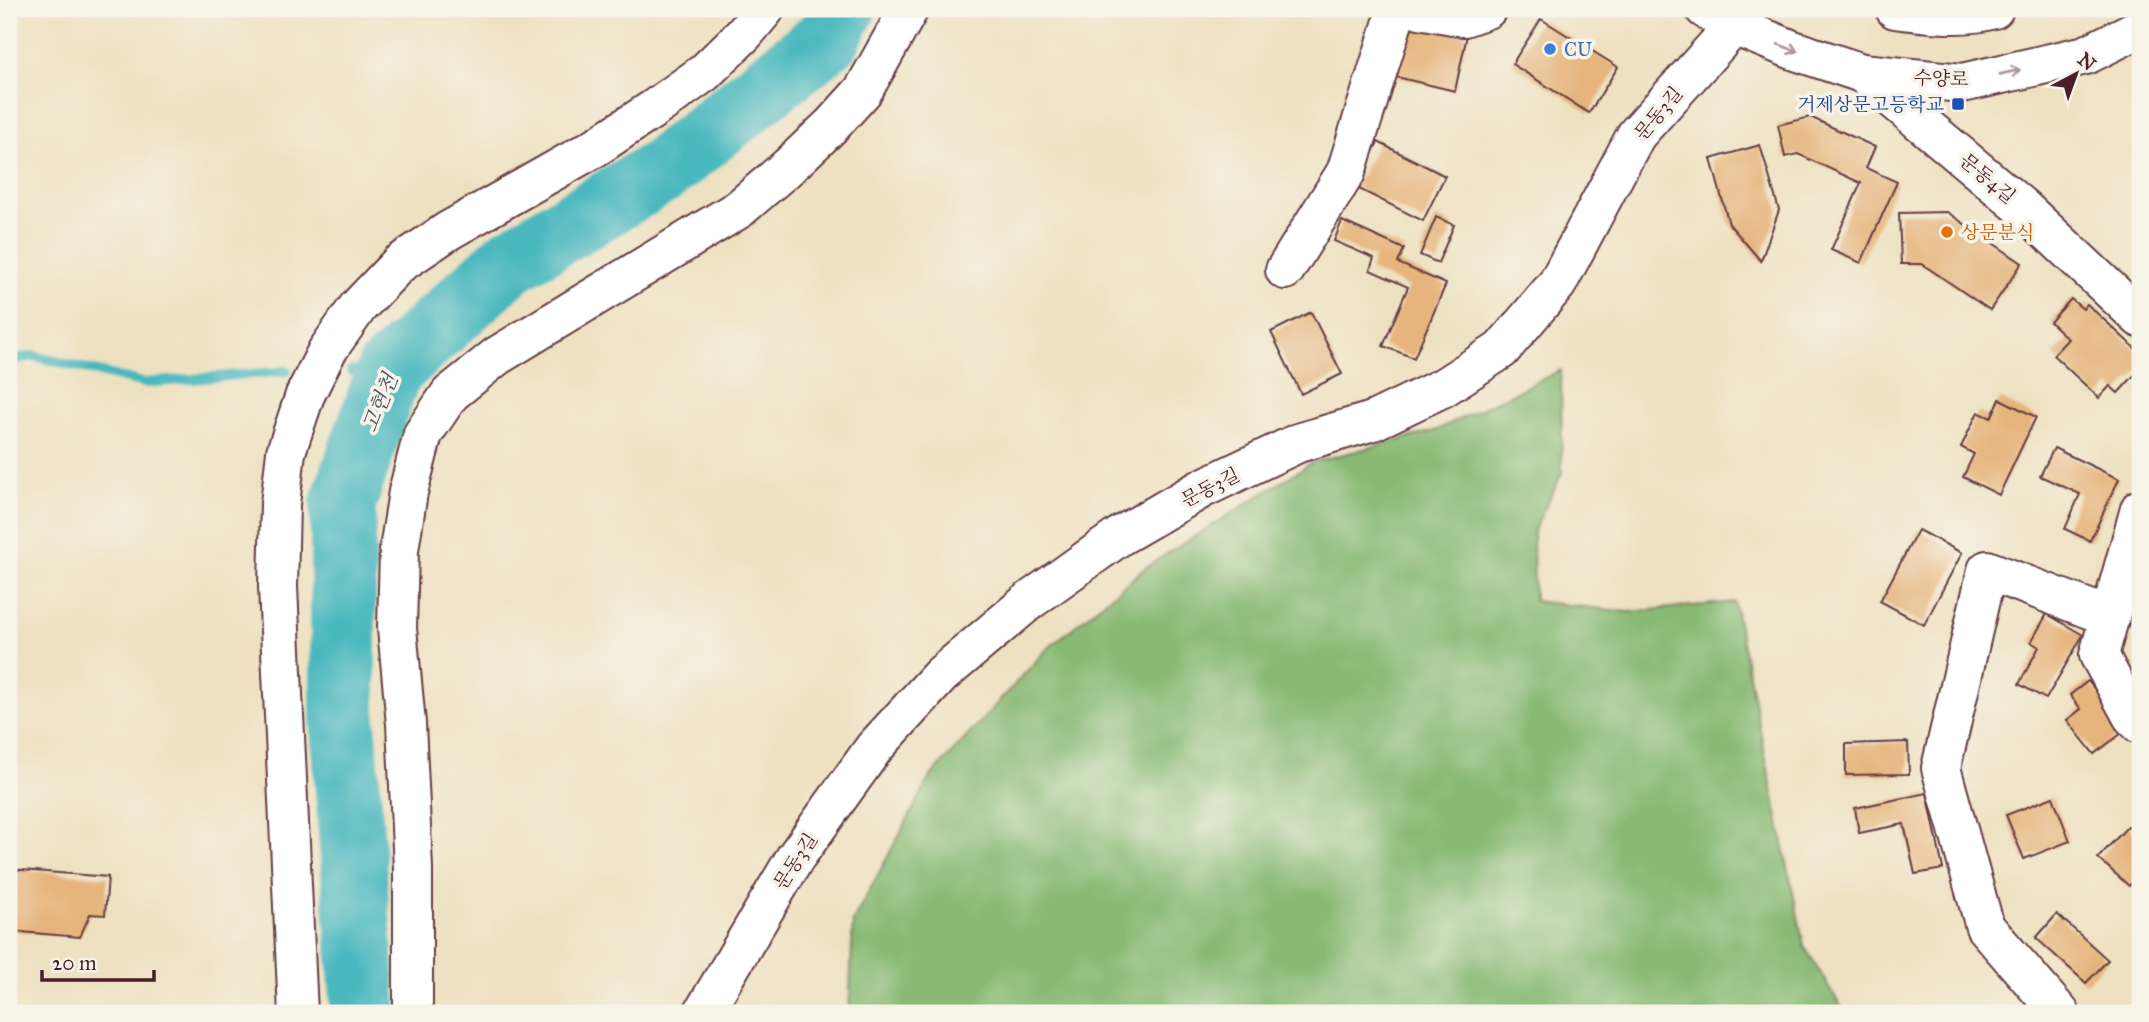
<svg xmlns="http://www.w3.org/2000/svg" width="2149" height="1022" font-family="'IM FELL Great Primer','Noto Serif KR',serif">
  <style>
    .forest { fill: #88ba74; stroke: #696c50; stroke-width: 2 }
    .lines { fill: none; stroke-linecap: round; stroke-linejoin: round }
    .stream { stroke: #48b8bf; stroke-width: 10 }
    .river { stroke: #48b8bf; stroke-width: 66 }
    .building { fill: #e6b47c }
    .minor-casing { stroke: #633c42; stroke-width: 42 }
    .minor { stroke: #fff; stroke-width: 38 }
    .oneway { stroke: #ae9aa0 }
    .shop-dot { fill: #3f7fe0; stroke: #f7f3e8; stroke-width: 2.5 }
    .transit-dot { fill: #1a4fb4; stroke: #f7f3e8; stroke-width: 2.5 }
    .food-dot { fill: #e8710a; stroke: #f7f3e8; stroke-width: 2.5 }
    .labels { text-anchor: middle; stroke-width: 7; stroke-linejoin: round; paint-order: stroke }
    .shop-label { font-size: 19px; fill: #366cbe; stroke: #f7f3e8; text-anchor: start }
    .street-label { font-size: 19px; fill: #4a1f2b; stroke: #f7f3e8 }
    .transit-label { font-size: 19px; fill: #164399; stroke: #f7f3e8; text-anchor: end }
    .food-label { font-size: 19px; fill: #c56008; stroke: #f7f3e8; text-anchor: start }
    .water-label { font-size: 21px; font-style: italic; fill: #49555f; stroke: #f7f3e8 }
  </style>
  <rect width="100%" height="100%" fill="#f7f3e8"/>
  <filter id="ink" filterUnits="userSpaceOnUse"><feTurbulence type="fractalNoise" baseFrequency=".0143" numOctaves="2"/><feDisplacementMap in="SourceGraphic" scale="14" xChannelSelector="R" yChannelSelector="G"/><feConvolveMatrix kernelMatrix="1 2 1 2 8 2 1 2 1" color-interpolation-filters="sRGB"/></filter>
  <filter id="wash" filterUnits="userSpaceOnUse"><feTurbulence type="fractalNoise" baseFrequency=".00686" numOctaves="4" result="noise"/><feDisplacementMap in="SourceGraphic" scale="28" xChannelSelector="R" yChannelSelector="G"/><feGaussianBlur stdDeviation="1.57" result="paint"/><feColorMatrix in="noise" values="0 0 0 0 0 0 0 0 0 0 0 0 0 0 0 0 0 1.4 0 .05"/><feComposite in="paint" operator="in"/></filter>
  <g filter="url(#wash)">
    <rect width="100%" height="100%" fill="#eee1c1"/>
    <path class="forest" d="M1561,370L1562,473L1533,532L1534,601L1628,612L1734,602L1804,946L1845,1013H849L853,921L931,776L1046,650L1146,567L1313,462L1435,431Z"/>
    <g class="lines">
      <g class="stream">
        <path d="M9,360L34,356L144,383L287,371"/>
        <path d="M351,371H389"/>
      </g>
      <path class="river" d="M364,1013L343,721V504L389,371L510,261L659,173L828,38L843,9"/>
    </g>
    <g id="blocks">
      <g class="building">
        <path d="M1401,19L1467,35L1455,91L1388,75Z"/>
        <path d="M1541,19L1618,67L1589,113L1512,64Z"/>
        <path d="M1810,117L1875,147L1866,168L1897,182L1861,263L1831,250L1861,183L1798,154L1785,157L1778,125Z"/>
        <path d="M1378,142L1445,176L1423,221L1355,187Z"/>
        <path d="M1760,145L1779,210L1761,261L1729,224L1711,159Z"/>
        <path d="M1947,212L2022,263L1990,310L1922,264H1901L1899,213Z"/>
        <path d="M1436,217L1454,225L1438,263L1420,255Z"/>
        <path d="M1342,221L1404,249L1398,263L1446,284L1414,358L1383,346L1408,287L1370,270L1374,258L1334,241Z"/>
        <path d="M2071,299L2083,309L2087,304L2140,353V369L2118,393L2110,386L2099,398L2053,355L2068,339L2050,322Z"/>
        <path d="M1311,312L1342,374L1301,394L1271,332Z"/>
        <path d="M2000,399L2036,417L1999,495L1963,477L1974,454L1961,447L1978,412L1991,418Z"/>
        <path d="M2054,448L2119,479L2090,541L2065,529L2080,494L2040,476Z"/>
        <path d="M1918,530L1962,553L1924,625L1880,601Z"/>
        <path d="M2047,614L2083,635L2046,699L2019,684L2039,647L2031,642Z"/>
        <path d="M2088,681L2126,730L2094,754L2067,720L2081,709L2070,695Z"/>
        <path d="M1908,742L1909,774L1846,775V744Z"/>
        <path d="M1927,793L1943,869L1915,874L1904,824L1859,833L1855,808Z"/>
        <path d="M2053,797L2070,841L2024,859L2006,815Z"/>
        <path d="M2128,826L2140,838V873L2129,886L2098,858Z"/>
        <path d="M9,869L108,877L105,915L90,914L80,937L9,931Z"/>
        <path d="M2057,914L2108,960L2086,983L2036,938Z"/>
      </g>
    </g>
  </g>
  <g filter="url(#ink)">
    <use href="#blocks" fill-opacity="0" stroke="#633c42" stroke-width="2"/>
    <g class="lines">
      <g class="minor-casing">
        <g id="minor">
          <path d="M1420,9L1464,17L1487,9"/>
          <path d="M1705,9L1734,26L1793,50L1862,73L1962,83L2086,55L2140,28"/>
          <path d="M1895,9C1927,13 1964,18 1994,9"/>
          <path d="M1862,73L2023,208L2140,318"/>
          <path d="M1285,270L1346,172L1397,9"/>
          <path d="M2140,509L2099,655L2132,716L2140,724"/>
          <path d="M298,1013L278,587L280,504L286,452L305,395L327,351L358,307L399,264L448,231L596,147L655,108L704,73L744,34L765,9"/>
          <path d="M413,1013V868L406,724L397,628L399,550L408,492L423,434L450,394L497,356L739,209L788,167L832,125L863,91L909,9"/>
          <path d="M703,1013L795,858L874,748L941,675L1029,601L1120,536L1203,488L1298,443L1373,421L1444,387L1501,350L1557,284L1636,135L1734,26L1744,9"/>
          <path d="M2060,1013L1985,927L1941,768L1987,570L2110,617"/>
        </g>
      </g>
      <use href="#minor" class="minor"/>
    </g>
    <defs><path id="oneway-shaft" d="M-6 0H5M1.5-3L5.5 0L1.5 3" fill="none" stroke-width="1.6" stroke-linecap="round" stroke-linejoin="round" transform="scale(1.75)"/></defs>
    <g class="oneway">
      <use href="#oneway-shaft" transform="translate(1788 48) rotate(21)"/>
      <use href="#oneway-shaft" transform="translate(2010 72) rotate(-13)"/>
    </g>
  </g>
  <circle class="shop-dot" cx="1550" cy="49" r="7"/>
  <rect class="transit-dot" x="1951" y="97" width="14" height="14" rx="3.5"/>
  <circle class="food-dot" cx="1947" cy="232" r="7"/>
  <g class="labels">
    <g class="shop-label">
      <text x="1564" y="56">CU</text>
    </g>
    <g class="street-label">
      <text transform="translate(1941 78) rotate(2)" y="7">수양로</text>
      <text transform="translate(1658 113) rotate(-50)" y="7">문동3길</text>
      <text transform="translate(1988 178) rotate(40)" y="7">문동4길</text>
      <text transform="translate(1210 487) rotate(-27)" y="7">문동3길</text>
      <text transform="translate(795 861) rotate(-57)" y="7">문동3길</text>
    </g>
    <g class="transit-label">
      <text x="1944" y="111">거제상문고등학교</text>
    </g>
    <g class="food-label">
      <text x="1961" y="239">상문분식</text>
    </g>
    <g class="water-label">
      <text transform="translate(380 403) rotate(-68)" y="7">고현천</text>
    </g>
  </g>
  <rect width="2149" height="1022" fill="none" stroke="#f7f3e8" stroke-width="35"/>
  <g transform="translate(2076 74) rotate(41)" stroke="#f7f3e8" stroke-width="5" paint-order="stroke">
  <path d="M0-5L12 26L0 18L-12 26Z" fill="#4a1f2b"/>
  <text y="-10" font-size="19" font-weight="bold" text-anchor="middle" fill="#4a1f2b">N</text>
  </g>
  <path d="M42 970v10h112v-10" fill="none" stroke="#4a1f2b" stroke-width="3.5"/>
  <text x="52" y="970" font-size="21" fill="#4a1f2b" stroke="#f7f3e8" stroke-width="5" paint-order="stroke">20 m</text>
</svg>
